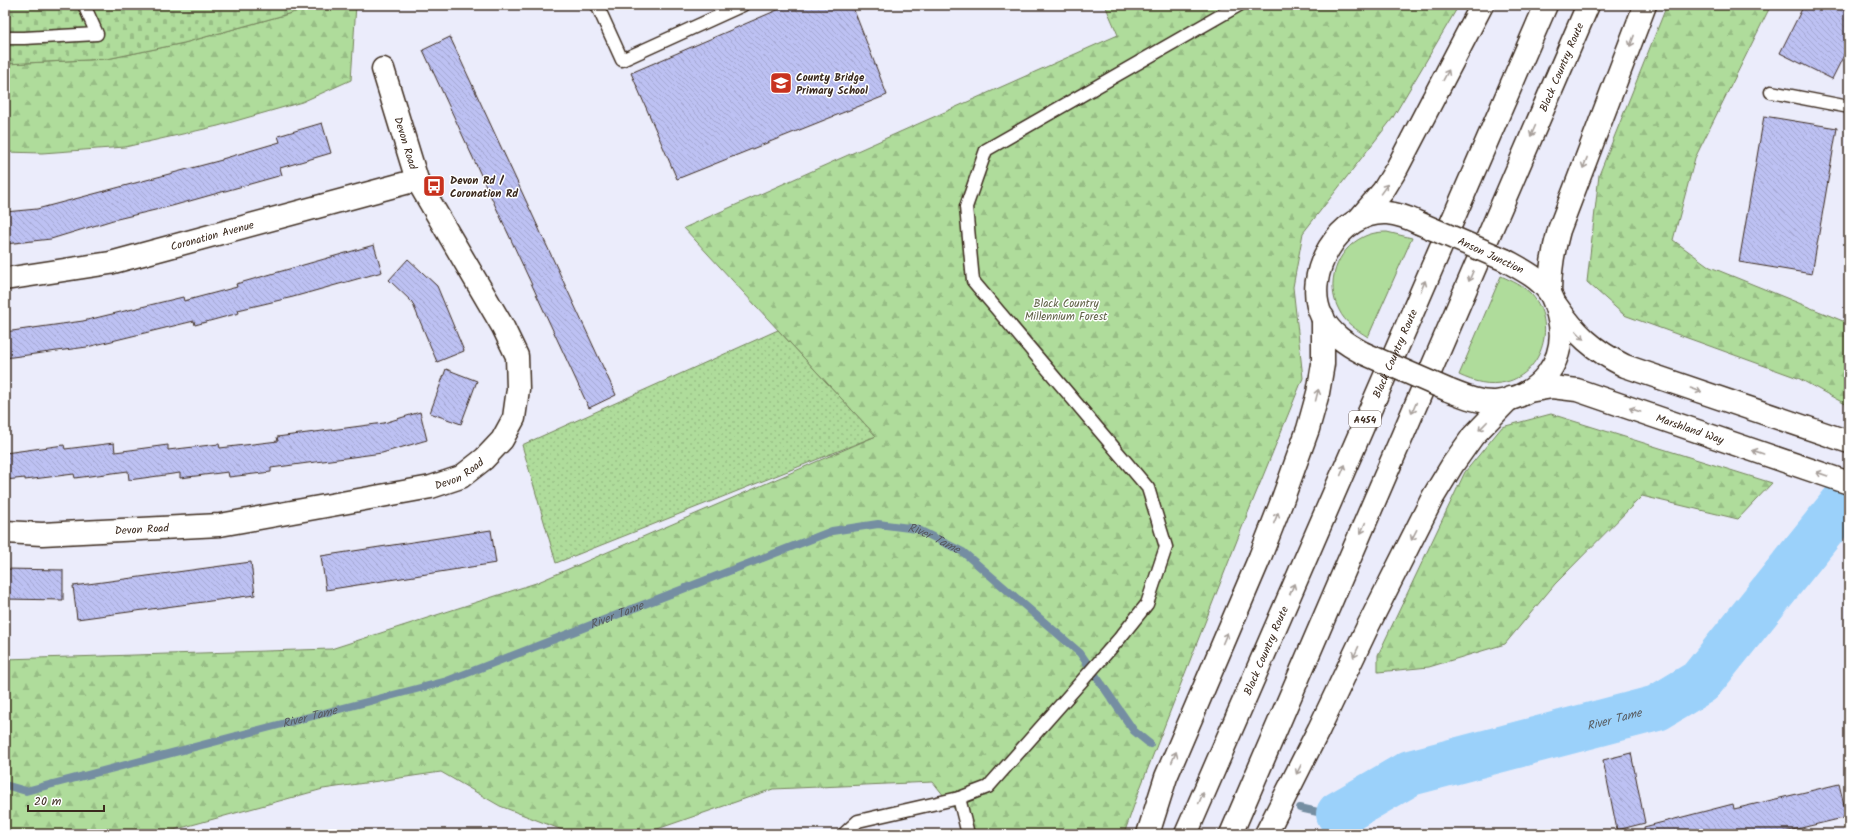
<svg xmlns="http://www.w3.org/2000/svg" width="1854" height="839" font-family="Kalam,sans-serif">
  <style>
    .grass { fill: #afdc9b; stroke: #75835c }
    .forest { fill: url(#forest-firs); stroke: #75835c }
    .cemetery { fill: url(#cemetery-stones); stroke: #75835c }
    .garden { fill: url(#garden-dots); stroke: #75835c }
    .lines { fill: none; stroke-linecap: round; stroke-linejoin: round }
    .stream { stroke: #758ea2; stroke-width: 8 }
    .river { stroke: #9bd1fa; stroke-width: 46 }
    .building { fill: url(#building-back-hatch); stroke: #3b2a1e }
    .lane-casing { stroke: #3b2a1e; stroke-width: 15 }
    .street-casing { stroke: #3b2a1e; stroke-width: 25 }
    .secondary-casing { stroke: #3b2a1e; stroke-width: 25 }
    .highway-casing { stroke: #3b2a1e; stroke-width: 25 }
    .lane { stroke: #fff; stroke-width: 12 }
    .street { stroke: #fff; stroke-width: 22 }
    .secondary { stroke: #fff; stroke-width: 22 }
    .highway { stroke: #fff; stroke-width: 22 }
    .secondary-bridge-casing { stroke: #3b2a1e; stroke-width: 25; stroke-linecap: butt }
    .secondary-bridge { stroke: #fff; stroke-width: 22 }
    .oneway { stroke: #a79f9a }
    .labels { text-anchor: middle; stroke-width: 3; stroke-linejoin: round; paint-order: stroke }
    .shield { fill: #fff; stroke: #766a62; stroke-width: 1 }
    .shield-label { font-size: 10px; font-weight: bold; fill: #3b2a1e }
    .street-label { font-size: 11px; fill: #3b2a1e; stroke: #fff }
    .poi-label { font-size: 11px; font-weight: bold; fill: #3b2a1e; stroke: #fff; text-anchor: start }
    .park-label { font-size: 11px; fill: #5e5f44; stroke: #fff }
    .water-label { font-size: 12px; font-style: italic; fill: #585c60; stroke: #fff }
  </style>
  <defs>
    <pattern id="forest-firs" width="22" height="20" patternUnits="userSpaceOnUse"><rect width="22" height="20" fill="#afdc9b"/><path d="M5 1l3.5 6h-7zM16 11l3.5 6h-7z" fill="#97bd85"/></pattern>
    <pattern id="cemetery-stones" width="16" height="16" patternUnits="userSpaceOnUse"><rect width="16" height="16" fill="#afdc9b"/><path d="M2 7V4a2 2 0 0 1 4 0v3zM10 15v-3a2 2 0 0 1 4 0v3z" fill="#97bd85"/></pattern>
    <pattern id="garden-dots" width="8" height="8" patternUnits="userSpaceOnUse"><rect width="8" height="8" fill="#afdc9b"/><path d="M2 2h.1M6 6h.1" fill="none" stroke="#97bd85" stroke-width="1.8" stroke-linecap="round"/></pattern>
    <pattern id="building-back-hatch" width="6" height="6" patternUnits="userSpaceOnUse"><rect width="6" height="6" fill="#bdc1f3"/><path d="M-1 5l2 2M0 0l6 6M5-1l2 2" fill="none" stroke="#a3a6d0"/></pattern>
  </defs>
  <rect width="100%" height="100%" fill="#ebecfb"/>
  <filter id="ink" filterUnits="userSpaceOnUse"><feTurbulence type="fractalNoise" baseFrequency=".025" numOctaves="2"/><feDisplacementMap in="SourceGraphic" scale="8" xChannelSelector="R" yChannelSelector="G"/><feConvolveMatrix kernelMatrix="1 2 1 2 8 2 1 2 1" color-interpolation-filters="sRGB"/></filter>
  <g filter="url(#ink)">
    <g class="grass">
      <path d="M1387,232L1412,238L1368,337C1357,330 1345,323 1339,310C1325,284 1336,250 1363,237C1371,233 1379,232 1387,232Z"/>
      <path d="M1501,276C1512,281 1524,286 1532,295C1557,323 1543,373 1506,382C1489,386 1474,382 1459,375Z"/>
    </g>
    <g class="forest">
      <path d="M320,5H356L351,80L302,102L218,126L125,147L42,153L5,152V64L107,59L184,43Z"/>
      <path d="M1105,5H1459L1392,119L1303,233L1293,287L1303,378L1243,525L1139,791L1124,834H974L933,782L773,789L643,834H573L500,806L441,772L323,789L159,834H5V659L331,649L536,583L876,436L684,228L1118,35Z"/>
      <path d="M1667,5H1771L1695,158L1673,240L1710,267L1843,321L1849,316V406L1798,378L1624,315L1587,282L1599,175Z"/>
      <path d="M1551,414L1772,483L1738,519L1642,496L1555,584L1505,644L1429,667L1378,672V655L1465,472L1502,427Z"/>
    </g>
    <path class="cemetery" d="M5,5H320L184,43L107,59L5,64Z"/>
    <path class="garden" d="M778,330L876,436L556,563L522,445Z"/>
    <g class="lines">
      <g class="stream">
        <path id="s1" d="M5,785L26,791L447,681L832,531L878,524L917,529L963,552L1080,653L1134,731L1150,744"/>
        <path d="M1300,808L1322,813L1339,814"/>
        <path d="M1322,834L1339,814"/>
      </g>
      <path class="river" id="s2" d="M1339,814L1410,773L1657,708L1700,682L1849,496"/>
    </g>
    <g class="building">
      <path d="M789,5H852L887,95L677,179L631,73Z"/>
      <path d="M1804,5H1849V45L1832,79L1780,53Z"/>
      <path d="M450,37L616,395L589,408L423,50Z"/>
      <path d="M1764,116L1837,128L1812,274L1739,262Z"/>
      <path d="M322,123L331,153L280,168L282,175L172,206L113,220L51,239L5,244V212L37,209L222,160V159L280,142L278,136Z"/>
      <path d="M374,245L382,272L293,297L238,310L239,313L195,325L194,321L87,347L5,358V332L83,321L183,297L184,301L237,287L236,284Z"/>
      <path d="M408,259L437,286L464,351L437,362L412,302L389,280Z"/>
      <path d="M446,369L477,381L461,424L430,413Z"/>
      <path d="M420,412L427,440L382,453L271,468V472L229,477L228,472L180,478V473L129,480L128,471L75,478L74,474L25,480V478L5,480V453L64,445L65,449L114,443L115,452L168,445V450L219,444L220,448L278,441L277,437L384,423Z"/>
      <path d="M491,530L496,563L326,590L321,556Z"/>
      <path d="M251,562L255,595L77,619L73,586Z"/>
      <path d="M5,569L63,570V600L5,599Z"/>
      <path d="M1631,753L1645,823L1617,830L1603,760Z"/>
      <path d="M1839,784L1847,817L1776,834H1645L1644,827L1733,804L1734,809Z"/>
    </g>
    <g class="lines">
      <g class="lane-casing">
        <g id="lane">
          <path d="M597,5L622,60L743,5"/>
          <path d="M5,38H24L97,34L84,5"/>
          <path d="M1771,92L1849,107"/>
          <path d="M959,798L968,834"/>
          <path d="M844,834L858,821L959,798L988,787L1119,639L1147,604L1166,547L1148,488L973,281L966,207L986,150L1239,5"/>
        </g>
      </g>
      <g class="street-casing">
        <g id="street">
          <path id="s3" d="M5,279L110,263L417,180"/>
          <path id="s4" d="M5,532L42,534L220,525L431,487L461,477L484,459L502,440L514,418L518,389L517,356L503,327L417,180L383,69"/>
        </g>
      </g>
      <g class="secondary-casing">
        <g id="secondary">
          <path d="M1556,305C1576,334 1593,350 1625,366L1849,442"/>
          <path d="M1363,353C1346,344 1331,334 1322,317C1301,275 1340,210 1387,213C1399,214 1409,218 1419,223"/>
          <path d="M1448,390C1463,396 1479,403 1496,402C1540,397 1570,359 1558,315C1556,307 1554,299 1549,292C1538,277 1521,269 1505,260"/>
          <path id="s5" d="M1529,391L1552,387L1577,390L1849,483"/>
        </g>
      </g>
      <g class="highway-casing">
        <g id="highway">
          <path d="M1359,219L1383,191L1397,168L1482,5"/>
          <path d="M1550,293C1550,271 1553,251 1559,230L1645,5"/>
          <path d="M1148,834L1166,777L1260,557L1282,501L1308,429L1318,393L1323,364V317"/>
          <path id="s6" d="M1186,834L1546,5"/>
          <path id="s7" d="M1231,834L1588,5"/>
          <path d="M1266,834L1319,729L1368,626L1433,497L1453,464L1473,436L1510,398"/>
        </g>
      </g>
      <use href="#lane" class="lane"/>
      <use href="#street" class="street"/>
      <use href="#secondary" class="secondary"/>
      <use href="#highway" class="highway"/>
      <g class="secondary-bridge-casing">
        <g id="secondary-bridge">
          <path d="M1419,223L1505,260"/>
          <path d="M1363,353L1448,390"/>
        </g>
      </g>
      <use href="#secondary-bridge" class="secondary-bridge"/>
    </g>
    <defs><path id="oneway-shaft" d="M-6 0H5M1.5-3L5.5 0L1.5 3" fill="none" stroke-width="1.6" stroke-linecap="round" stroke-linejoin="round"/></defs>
    <g class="oneway">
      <use href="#oneway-shaft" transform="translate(1632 41) rotate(111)"/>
      <use href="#oneway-shaft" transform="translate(1446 75) rotate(-62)"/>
      <use href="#oneway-shaft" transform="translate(1533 131) rotate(114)"/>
      <use href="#oneway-shaft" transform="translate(1585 163) rotate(111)"/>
      <use href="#oneway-shaft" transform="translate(1384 189) rotate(-54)"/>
      <use href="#oneway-shaft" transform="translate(1471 276) rotate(113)"/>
      <use href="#oneway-shaft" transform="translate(1423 286) rotate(-67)"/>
      <use href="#oneway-shaft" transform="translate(1580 335) rotate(47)"/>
      <use href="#oneway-shaft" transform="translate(1696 390) rotate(19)"/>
      <use href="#oneway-shaft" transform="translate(1317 395) rotate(-76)"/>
      <use href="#oneway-shaft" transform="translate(1414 408) rotate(113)"/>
      <use href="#oneway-shaft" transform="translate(1635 410) rotate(-161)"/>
      <use href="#oneway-shaft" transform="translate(1483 426) rotate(134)"/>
      <use href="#oneway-shaft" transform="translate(1758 452) rotate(-161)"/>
      <use href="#oneway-shaft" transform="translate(1343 470) rotate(-67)"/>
      <use href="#oneway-shaft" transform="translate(1822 474) rotate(-161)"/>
      <use href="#oneway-shaft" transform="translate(1276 518) rotate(-68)"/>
      <use href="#oneway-shaft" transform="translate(1363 528) rotate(113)"/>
      <use href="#oneway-shaft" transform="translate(1414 535) rotate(117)"/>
      <use href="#oneway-shaft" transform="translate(1292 589) rotate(-67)"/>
      <use href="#oneway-shaft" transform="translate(1225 638) rotate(-67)"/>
      <use href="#oneway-shaft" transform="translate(1356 652) rotate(115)"/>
      <use href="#oneway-shaft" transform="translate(1174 757) rotate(-67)"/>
      <use href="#oneway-shaft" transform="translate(1299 769) rotate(117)"/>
      <use href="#oneway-shaft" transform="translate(1201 798) rotate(-67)"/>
    </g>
  </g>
  <defs>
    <g id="school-square" transform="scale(1.15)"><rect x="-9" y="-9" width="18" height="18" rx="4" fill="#c8321e" stroke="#fff"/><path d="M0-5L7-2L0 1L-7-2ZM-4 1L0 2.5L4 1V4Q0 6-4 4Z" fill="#fff"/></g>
    <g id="bus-square" transform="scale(1.15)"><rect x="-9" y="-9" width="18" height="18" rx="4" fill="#c8321e" stroke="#fff"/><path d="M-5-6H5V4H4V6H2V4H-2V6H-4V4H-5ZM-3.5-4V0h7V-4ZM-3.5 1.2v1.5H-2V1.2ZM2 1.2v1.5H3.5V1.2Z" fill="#fff"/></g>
  </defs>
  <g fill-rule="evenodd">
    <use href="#school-square" x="781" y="83"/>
    <use href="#bus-square" x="434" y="186"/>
  </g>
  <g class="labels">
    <rect class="shield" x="1349" y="411" width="32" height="16" rx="3"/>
    <g class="shield-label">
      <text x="1365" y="423">A454</text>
    </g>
    <g class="street-label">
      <text dy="4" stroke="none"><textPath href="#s7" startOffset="835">Black Country Route</textPath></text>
      <text transform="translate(406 143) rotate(73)" y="4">Devon Road</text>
      <text dy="4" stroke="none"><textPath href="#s3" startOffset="212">Coronation Avenue</textPath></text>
      <text transform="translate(1491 255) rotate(25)" y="4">Anson Junction</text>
      <text dy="4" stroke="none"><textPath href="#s6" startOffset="524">Black Country Route</textPath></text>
      <text dy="4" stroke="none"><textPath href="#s5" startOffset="168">Marshland Way</textPath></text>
      <text dy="4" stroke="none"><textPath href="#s4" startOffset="461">Devon Road</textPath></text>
      <text dy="4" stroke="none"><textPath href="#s4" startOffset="137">Devon Road</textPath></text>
      <text dy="4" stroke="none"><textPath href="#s6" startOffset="200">Black Country Route</textPath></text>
    </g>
    <g class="poi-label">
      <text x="796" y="81">County Bridge<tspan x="796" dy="13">Primary School</tspan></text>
      <text x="450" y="184">Devon Rd /<tspan x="450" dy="13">Coronation Rd</tspan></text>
    </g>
    <g class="park-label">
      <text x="1066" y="307">Black Country<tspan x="1066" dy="13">Millennium Forest</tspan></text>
    </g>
    <g class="water-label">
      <text dy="4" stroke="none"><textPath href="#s1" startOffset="975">River Tame</textPath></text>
      <text dy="4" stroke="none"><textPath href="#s1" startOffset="639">River Tame</textPath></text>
      <text dy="4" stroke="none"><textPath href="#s1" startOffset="315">River Tame</textPath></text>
      <text dy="4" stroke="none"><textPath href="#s2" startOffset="293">River Tame</textPath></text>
    </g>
  </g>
  <rect width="1854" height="839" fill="none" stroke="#fff" stroke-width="20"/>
  <rect x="10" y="10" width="1834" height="819" fill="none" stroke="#3b2a1e" stroke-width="1.5" filter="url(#ink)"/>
  <path d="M28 805v6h76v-6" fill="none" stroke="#3b2a1e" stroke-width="2"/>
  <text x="34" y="805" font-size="12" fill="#3b2a1e" stroke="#ffffff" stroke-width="3" paint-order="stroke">20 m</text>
</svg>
